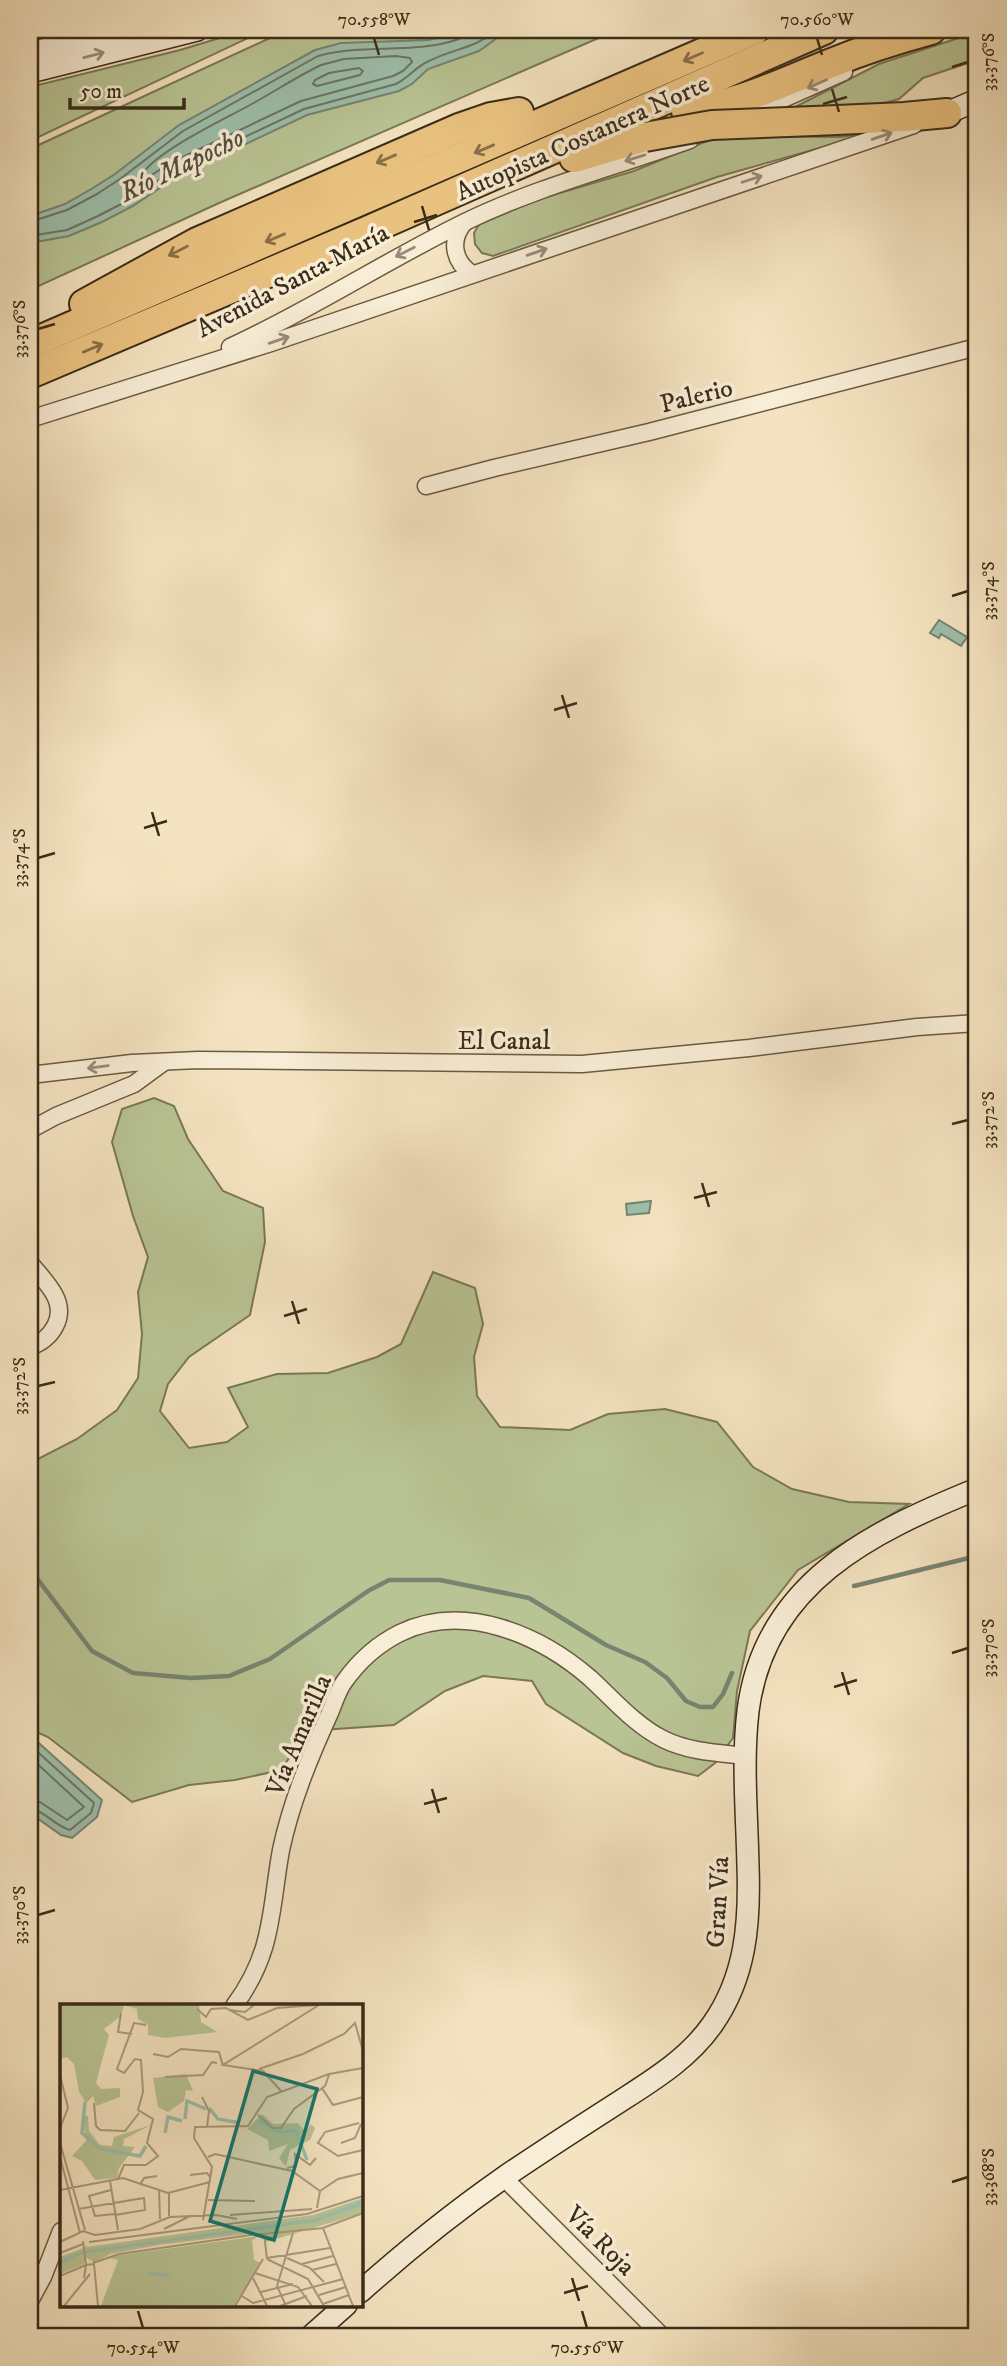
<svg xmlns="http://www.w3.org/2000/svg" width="1007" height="2366" font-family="'IM FELL DW Pica',serif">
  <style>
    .green { fill: #b9c494; stroke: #7a7856; stroke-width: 2 }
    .water { fill: #9dbfac; stroke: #768471; stroke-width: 2 }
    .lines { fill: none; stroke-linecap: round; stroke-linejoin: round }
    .shore { stroke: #6c7662; stroke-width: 2 }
    .stream { stroke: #768471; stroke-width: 4.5 }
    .street-casing { stroke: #695a42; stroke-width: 19 }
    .secondary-casing { stroke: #3b2c18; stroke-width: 24 }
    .highway-casing { stroke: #3b2c18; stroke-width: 32 }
    .street { stroke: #f8edd6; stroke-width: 16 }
    .secondary { stroke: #f8edd6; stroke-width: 21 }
    .highway { stroke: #eac280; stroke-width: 28 }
    .highway-bridge-casing { stroke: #3b2c18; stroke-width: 32; stroke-linecap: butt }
    .highway-bridge { stroke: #eac280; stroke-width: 28 }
    .oneway { stroke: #9a8c77 }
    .oneway2 { stroke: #8a7047 }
    .ticks { fill: none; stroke: #3b2c18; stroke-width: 2.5 }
    .labels { text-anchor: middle; stroke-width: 7; stroke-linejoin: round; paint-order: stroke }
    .street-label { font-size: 26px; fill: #3b2c18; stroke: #f8edd6 }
    .water-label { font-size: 28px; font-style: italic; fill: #54513d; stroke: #f8edd6 }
    .inset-river { fill: none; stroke: #9dbfac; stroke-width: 3.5 }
    .inset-road { fill: none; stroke: #aa9a7d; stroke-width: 2 }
    .view { fill: #0f766e; fill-opacity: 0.15; stroke: #0f766e; stroke-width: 3.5 }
    .inset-edge { fill: none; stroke: #3b2c18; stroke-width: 3.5 }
    .neatline { fill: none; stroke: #3b2c18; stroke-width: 2.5 }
    .ticks-label { font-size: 18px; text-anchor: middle; fill: #3b2c18 }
  </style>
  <rect width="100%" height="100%" fill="#f4e3c0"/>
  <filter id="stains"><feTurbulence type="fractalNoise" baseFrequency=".00286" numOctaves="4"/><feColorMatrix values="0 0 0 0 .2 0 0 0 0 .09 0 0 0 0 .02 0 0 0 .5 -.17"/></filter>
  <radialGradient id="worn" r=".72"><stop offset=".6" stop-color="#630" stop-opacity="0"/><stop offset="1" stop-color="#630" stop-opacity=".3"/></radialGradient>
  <g class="green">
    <path d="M30,30H76L67,37L30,51Z"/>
    <path d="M246,30H265L30,141V87L180,50Z"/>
    <path d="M287,30H617L219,203L30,290V149Z"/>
    <path d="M977,32V60L923,78L899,99L870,107L812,108L797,106L879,64Z"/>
    <path d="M859,134V137L717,177L493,256L482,253L475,244L474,233L480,223L536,200L634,171L712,139L726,136L841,137Z"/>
    <path d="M154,1098L174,1106L188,1139L223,1191L263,1208L265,1242L250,1315L189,1357L168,1384L160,1411L189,1448L227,1442L248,1427L228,1388L277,1374L328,1373L377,1357L401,1344L433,1272L475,1288L483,1324L474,1357L477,1396L500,1427L570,1430L608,1414L665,1409L717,1422L753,1467L792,1489L849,1502L909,1504L798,1570L750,1631L737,1691L733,1738L715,1763L698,1776L656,1766L623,1753L546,1704L532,1681L483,1676L445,1691L394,1725L307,1731L281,1770L235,1780L189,1785L132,1802L48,1737L30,1729V1463L77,1439L117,1410L138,1378L142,1334L138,1292L148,1257L133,1216L112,1142L122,1109Z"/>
  </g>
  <g class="water">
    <path d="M467,30H508L479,51L428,69L412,84L399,91L307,115L178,176L133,206L102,222L69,236L30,243V216L65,204L93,188L115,174L179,125L315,50L341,43L429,40Z"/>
    <path d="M939,620L967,637L961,646L941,634L939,638L930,633Z"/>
    <path d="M651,1201L649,1213L627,1215L626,1204Z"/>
    <path d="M30,1735L102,1800L97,1817L72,1838L61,1835L30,1813Z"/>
  </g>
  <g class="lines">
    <g class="shore">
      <path d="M396,56L410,58L412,62L403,71L393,76L301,101L172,162L147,178L142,176C150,154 227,118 250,105C274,92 296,77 321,65L344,59Z"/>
      <path d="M359,68L363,71L360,75L317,86L313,84L315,80L329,73Z"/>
      <path d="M30,222L67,210L97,194L120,179L183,131L318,56C365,43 413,55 459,39L463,30"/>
      <path d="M30,236L67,230L98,216L129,200L175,170L304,109L396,84C408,78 416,67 427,62C453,48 473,50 497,30"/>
      <path d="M30,1745L94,1803L91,1813L70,1830C55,1826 45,1811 30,1808"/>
      <path d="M30,1757L84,1807L67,1820L40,1802L30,1800"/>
    </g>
    <g class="stream">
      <path d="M30,1569L92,1651L133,1673L191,1678L229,1676L270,1659L368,1591L389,1580H440L529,1598L606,1645L645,1662L667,1678L686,1701L700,1707H713L723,1694L732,1673"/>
      <path d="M854,1586L977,1556"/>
    </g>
    <g class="street-casing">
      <g id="street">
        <path d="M743,117L844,72"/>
        <path d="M464,223C449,241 454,262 472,274"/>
        <path d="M230,347C311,310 385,261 465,222C537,187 615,167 690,140"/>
        <path d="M30,419L271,343L914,125"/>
        <path d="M426,486L494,468L649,432L977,347"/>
        <path d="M30,1075L132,1063L198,1060L582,1064L749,1048L917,1027L977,1023"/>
        <path d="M30,1130L56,1116L134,1084L164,1062"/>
        <path d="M30,1263C38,1273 48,1283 54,1294C67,1317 52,1339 30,1347"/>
        <path d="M234,2006C274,1952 270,1911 281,1850C291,1803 309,1759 329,1715C334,1704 337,1692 344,1682C358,1662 378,1644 400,1633C464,1602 539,1634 590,1678C613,1699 635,1725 663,1739C689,1752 718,1753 746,1756"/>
        <path d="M504,2178L662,2336"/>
        <path d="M30,2301L43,2277L61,2231"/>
      </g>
    </g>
    <g class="secondary-casing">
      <g id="secondary">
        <path d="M30,53L126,30"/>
        <path d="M30,72L197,30"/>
        <path d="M947,113L977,100"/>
        <path d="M360,2292C406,2251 453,2213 503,2178C541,2152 580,2127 619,2102C653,2080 688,2059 712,2025C746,1977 750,1923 748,1866C747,1815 742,1762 748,1711C764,1583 871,1532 977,1489"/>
        <path d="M311,2336L346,2305"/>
      </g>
    </g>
    <g class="highway-casing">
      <g id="highway">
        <path d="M686,111C739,105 785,81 834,62C866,49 898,39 931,30"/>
        <path d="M814,121L904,117L947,113"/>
        <path d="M574,158L645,137"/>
        <path d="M84,304L197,242L459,128L491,117L519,112"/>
        <path d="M30,344L755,30"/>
        <path d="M30,374L367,231L824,30"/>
      </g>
    </g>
    <use href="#street" class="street"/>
    <use href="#secondary" class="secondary"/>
    <use href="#highway" class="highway"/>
    <g class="highway-bridge-casing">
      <path id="highway-bridge" d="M645,137L712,125L814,121"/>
    </g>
    <use href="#highway-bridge" class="highway-bridge"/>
  </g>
  <defs><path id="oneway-shaft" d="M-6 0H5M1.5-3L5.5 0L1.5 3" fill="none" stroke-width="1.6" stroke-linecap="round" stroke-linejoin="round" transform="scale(1.75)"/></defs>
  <g class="oneway">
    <use href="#oneway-shaft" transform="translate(94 55) rotate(-15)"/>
    <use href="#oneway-shaft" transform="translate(817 84) rotate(156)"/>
    <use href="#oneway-shaft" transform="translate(882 136) rotate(-19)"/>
    <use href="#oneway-shaft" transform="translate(635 158) rotate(163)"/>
    <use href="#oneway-shaft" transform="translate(752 179) rotate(-18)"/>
    <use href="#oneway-shaft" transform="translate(405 252) rotate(153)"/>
    <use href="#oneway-shaft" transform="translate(537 252) rotate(-19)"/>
    <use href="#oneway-shaft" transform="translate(279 340) rotate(-19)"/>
    <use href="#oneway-shaft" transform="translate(98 1067) rotate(173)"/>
  </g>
  <g class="oneway2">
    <use href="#oneway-shaft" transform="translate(693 57) rotate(156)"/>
    <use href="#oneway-shaft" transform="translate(484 149) rotate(157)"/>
    <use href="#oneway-shaft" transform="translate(386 159) rotate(157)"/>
    <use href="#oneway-shaft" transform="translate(275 238) rotate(157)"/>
    <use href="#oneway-shaft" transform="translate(178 251) rotate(153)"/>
    <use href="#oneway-shaft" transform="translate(93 348) rotate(-23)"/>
  </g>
  <path class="ticks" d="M374,38L379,55M817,38L822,55M952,67L968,62M832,89L839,112M823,104L847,97M422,206L429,230M414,222L437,215M38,329L55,324M952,596L968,591M562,695L569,718M554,710L577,703M152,812L159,836M144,828L167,821M38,858L55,853M952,1124L968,1120M702,1183L709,1207M694,1198L717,1192M292,1301L299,1324M284,1316L307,1309M38,1386L55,1382M952,1653L968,1648M842,1672L849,1695M834,1687L857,1680M432,1789L439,1813M424,1804L447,1798M38,1915L55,1910M952,2182L968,2177M572,2278L579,2301M564,2293L588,2286M138,2311L143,2328M582,2311L587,2328"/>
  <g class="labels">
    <g class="street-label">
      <text transform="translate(582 137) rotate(-24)" y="9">Autopista Costanera Norte</text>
      <text transform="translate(292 280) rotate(-28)" y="9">Avenida Santa María</text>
      <text transform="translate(696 395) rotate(-14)" y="9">Palerio</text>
      <text x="504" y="1049">El Canal</text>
      <text transform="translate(298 1735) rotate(-67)" y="9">Vía Amarilla</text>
      <text transform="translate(717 1902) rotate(-87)" y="9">Gran Vía</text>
      <text transform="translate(601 2240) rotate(45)" y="9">Vía Roja</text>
    </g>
    <g class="water-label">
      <text transform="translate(181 164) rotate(-26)" y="10">Río Mapocho</text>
    </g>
  </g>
  <g transform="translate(60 2004)">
    <rect width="303" height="303" fill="#f4e3c0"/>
    <path d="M0,1H139L141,18L157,28L105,34L88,31V21L78,15L77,5L64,1L61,12L44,25L49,31L36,79L41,85L60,84V93L36,102L33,92L26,99L19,88L14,60L7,53L0,55ZM126,70L133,87L126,86L124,97L108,108L98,103L93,74ZM202,110L213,120L238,119L245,127L251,120L255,124L250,136L230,146L226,163L219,154L228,140L209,147L208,136L187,125ZM28,111L29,127L40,141L52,142L54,133L91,121L64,135L63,142L75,143L59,164L57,174L35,176L22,157L12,152L26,137L23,114ZM303,194V209L206,238V231L219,230L195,229L99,241L50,250L34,259L29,254L30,258L28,254H26L24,260L0,270V253L26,243L25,238L27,243L253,211ZM199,232L192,236L194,256L201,259L174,301L41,302L58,256L46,253Z" fill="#b9c494"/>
    <path d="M303,196L302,202L254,218L22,250L0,261V256L23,247L257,214Z" fill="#9dbfac"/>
    <path class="inset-river" d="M25,98L22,129L39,144M149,104L158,115L180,119M125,115L127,97L146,105M198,116L218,128L236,127L247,156M105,129L108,113L122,117M40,145L80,152L86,142M88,270L109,271"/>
    <path class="inset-road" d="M137,5L146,13L151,5L166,4L188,16L217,4L257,1M170,6L185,8L194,1M61,9L58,28L72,30M93,50L108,53L121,45L159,48L163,62M199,65L243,50L284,30L295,19L303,47M0,71L8,104L0,124M105,73L143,71L152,58L157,59M262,84L273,101L303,93M221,87L203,67L163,61L259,1M142,93L149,107L147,123M34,99L36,122L40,126L65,127L79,109M198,111L213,124H221L234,105L265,82L269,71M299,119L265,128L258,139L278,152L303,146M0,139L25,226M281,139L295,134L301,120M0,153L20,229M148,153L155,150L232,167L260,187M227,164L236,162L235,150L250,161L256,154M130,171L147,169L150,173M58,175L64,161H86L98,152L87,139L93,115L78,106L83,88L81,56L75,55L64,69L57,65L74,19L86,21M50,177L58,226M80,181L84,174L97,172M0,186L63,174L108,189L150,178M51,186L29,192L35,212L55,210M99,186L100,215M148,196L195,197M257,204L260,187L278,175L303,169M18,205L84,194L85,206L55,211M156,211L177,215M170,211L252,205M109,212V189M143,216L152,163L134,134L135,123L188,122L207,93L269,70L303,64M263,224L293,302M104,225L130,212M204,230L263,224L303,209M23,237L26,261M0,238L23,227L35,231L80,225L110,213L156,211M29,238L247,210L303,192M0,249L23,240M207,254L270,244M227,254L250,264L264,278M207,255L248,275L264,302M33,259L59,250L198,230H204L207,255M242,260L273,252M252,266L276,260M195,269L238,283L252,302M0,272L26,261M24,274L26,261L34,260L38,302M193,274L207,302M201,288L233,280M259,291L286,283M182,292L193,299L283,275M263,300L289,291M4,302L30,270M175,302L203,255M220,302L247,292M226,302L217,282L233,229"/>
    <path class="view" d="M193,67L257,85L214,236L150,217Z"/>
    <rect width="303" height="303" class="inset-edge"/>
  </g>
  <rect width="1007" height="2366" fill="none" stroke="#f4e3c0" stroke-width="77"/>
  <path d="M70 98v10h114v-10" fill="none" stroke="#3b2c18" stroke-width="3.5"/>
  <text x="80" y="98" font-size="21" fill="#3b2c18" stroke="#f8edd6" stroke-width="5" paint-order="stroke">50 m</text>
  <rect x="38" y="38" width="930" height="2290" class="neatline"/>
  <g class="ticks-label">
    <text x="374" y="25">70.558°W</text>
    <text x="817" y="25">70.560°W</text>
    <text transform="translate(988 62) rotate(-90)" y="6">33.376°S</text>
    <text transform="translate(19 329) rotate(-90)" y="6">33.376°S</text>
    <text transform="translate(988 591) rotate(-90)" y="6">33.374°S</text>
    <text transform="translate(19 858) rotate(-90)" y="6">33.374°S</text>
    <text transform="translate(988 1120) rotate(-90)" y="6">33.372°S</text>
    <text transform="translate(19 1386) rotate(-90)" y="6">33.372°S</text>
    <text transform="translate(988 1648) rotate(-90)" y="6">33.370°S</text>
    <text transform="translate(19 1915) rotate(-90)" y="6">33.370°S</text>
    <text transform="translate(988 2177) rotate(-90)" y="6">33.368°S</text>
    <text x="143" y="2353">70.554°W</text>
    <text x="587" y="2353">70.556°W</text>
  </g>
  <rect width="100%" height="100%" filter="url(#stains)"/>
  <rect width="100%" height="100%" fill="url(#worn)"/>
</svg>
